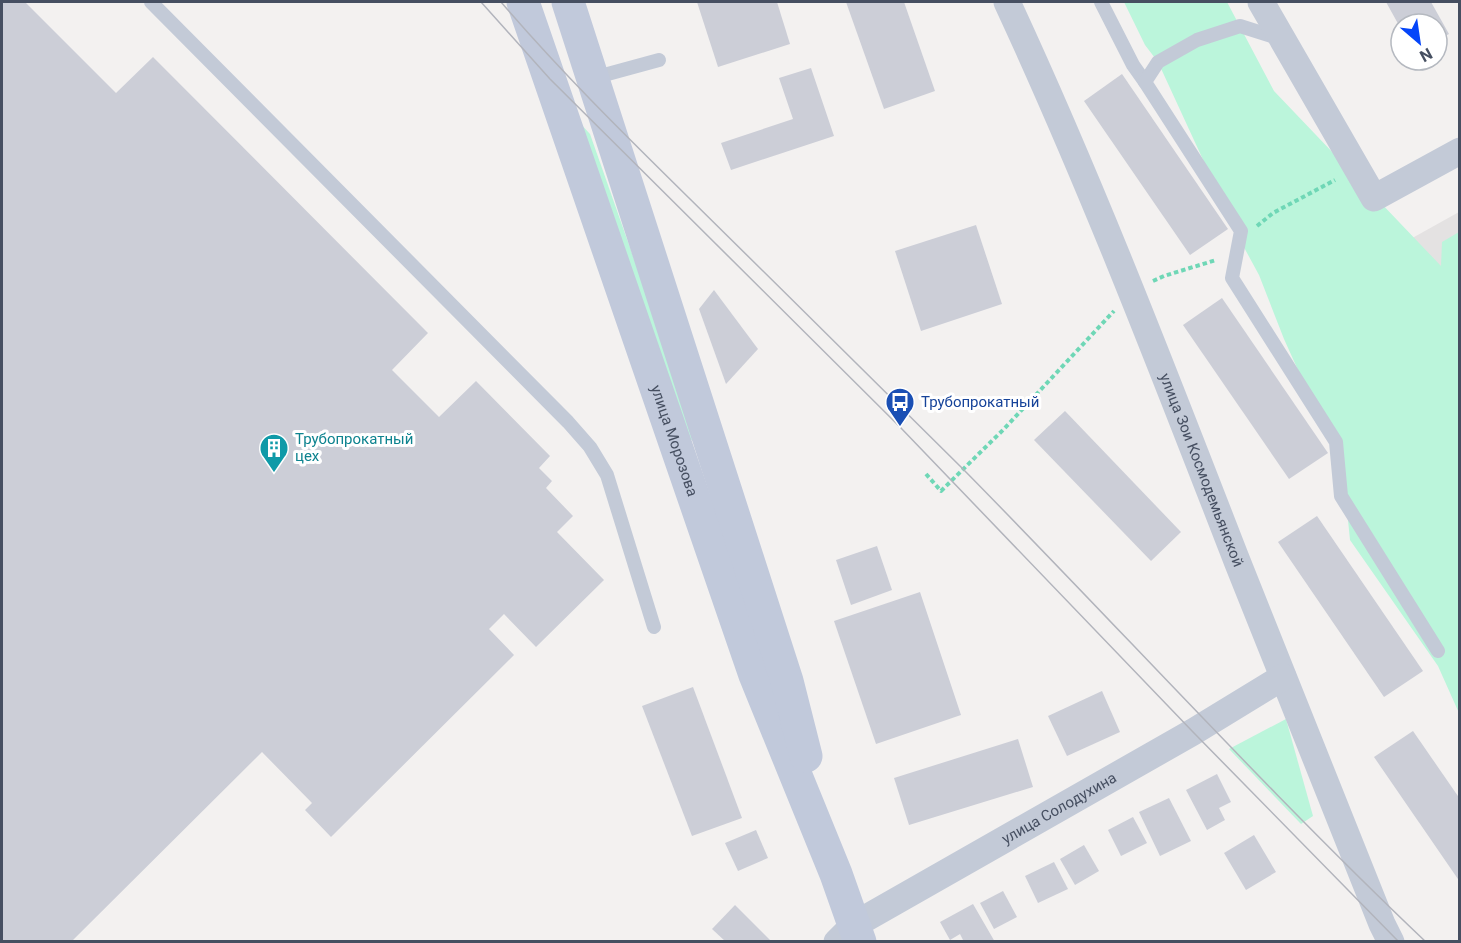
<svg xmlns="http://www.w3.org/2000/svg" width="1461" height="943" font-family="Roboto,sans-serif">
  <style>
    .education { fill: #e4e2e2 }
    .green { fill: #bbf5db }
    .building { fill: #ccced7 }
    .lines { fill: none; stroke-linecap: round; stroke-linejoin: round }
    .path { stroke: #6fd7b6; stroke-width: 4; stroke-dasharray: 4.5 3; stroke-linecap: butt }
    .lane { stroke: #c3cad7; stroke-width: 14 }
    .street { stroke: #c3cad7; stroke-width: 27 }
    .secondary { stroke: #c1c9db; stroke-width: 33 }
    .tram { stroke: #b2b4bc; stroke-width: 1.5 }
    .labels { text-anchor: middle; stroke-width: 6; stroke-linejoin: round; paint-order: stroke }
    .transit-label { font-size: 15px; fill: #164399; stroke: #fff; text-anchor: start }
    .culture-label { font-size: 15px; fill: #0d838f; stroke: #fff; text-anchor: start }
    .street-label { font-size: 15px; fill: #464f61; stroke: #fff }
  </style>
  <rect width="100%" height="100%" fill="#f3f1f0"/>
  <path class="education" d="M1459,212V333L1407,241Z"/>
  <g class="green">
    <path d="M1124,2H1227L1274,91L1441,266L1442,242L1459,232V713L1438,666L1350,540L1343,470L1284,339L1259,275L1240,240L1158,62L1145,45Z"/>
    <path d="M577,120L590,134L697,438L684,443Z"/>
    <path d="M1286,719L1313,816L1301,824L1229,749Z"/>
  </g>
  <g class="building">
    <path d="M2,2H25L116,93L153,57L428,333L392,370L439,417L476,381L550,456L539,468L552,481L546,488L573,516L557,532L604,580L536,647L504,614L489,629L514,655L331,837L305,810L312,803L262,752L71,942H2Z"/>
    <path d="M697,2H777L790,44L718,67Z"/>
    <path d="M846,2H904L935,91L884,109Z"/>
    <path d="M1386,2H1431L1449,34L1437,40V24H1401V29Z"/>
    <path d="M811,68L834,136L731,170L721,143L793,119L779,78Z"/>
    <path d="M1122,74L1228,229L1190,255L1084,101Z"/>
    <path d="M976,225L1002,304L921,331L895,251Z"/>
    <path d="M714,290L758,349L726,384L699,309Z"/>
    <path d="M1222,298L1328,453L1289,479L1183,325Z"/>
    <path d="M1065,411L1181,532L1151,561L1034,440Z"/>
    <path d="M1317,516L1423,671L1384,697L1278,542Z"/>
    <path d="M877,546L892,590L851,605L836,560Z"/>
    <path d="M920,592L961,715L876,744L834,621Z"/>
    <path d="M693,687L742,818L692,836L642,706Z"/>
    <path d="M1102,691L1120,732L1067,756L1048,716Z"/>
    <path d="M1413,731L1460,799V882L1374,757Z"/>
    <path d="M1018,739L1033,787L909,825L894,778Z"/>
    <path d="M1217,774L1231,802L1219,808L1225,820L1207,830L1186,790Z"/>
    <path d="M1169,798L1191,841L1160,856L1139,812Z"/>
    <path d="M1133,817L1147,843L1121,856L1108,830Z"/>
    <path d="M756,830L768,858L738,871L725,843Z"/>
    <path d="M1254,835L1276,872L1246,890L1224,853Z"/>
    <path d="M1084,845L1099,871L1075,885L1060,859Z"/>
    <path d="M1054,862L1068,889L1038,903L1025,876Z"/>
    <path d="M1003,891L1017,917L994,929L980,903Z"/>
    <path d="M973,904L995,942H964L960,934L950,940L940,922Z"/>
    <path d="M735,905L772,942H726L712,929Z"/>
  </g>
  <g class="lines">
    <g class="path">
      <path d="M1257,226L1273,213L1335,180"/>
      <path d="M1153,281L1164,276L1216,260"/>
      <path d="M926,474L941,491L1004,429L1114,311"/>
    </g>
    <g class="lane">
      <path d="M151,2L568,422L590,447L607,475L654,627"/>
      <path d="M1101,2L1133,65L1145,82"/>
      <path d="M1281,39L1240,26L1197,40L1158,62L1145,82L1241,231L1232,278L1336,442L1341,496L1438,651"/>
      <path d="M593,78L659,60"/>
    </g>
    <g class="street">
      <path id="s1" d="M1007,2C1092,185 1164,373 1237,561C1285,682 1334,803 1382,924L1391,942"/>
      <path d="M1261,2L1374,198L1460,151"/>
      <path id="s2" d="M837,942L854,925L1193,732L1283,677"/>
    </g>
    <g class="secondary">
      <path id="s3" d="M523,2L755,675L836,874L860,942"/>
      <path d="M568,2L787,681L806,756"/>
    </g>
    <g class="tram">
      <path d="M481,2L550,79L900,427L1193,732L1399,942"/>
      <path d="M501,2C560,71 624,134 689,198C780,288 871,377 962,468C1117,625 1266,790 1426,942"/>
    </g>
  </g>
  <defs>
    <g id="bus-pin" transform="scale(1.5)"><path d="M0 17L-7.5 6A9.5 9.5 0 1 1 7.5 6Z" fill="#1a4fb4" stroke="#fff"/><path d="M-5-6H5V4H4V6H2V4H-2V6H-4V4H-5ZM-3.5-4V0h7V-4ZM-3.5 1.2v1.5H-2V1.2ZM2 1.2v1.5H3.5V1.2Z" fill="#fff"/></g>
    <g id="building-pin" transform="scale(1.5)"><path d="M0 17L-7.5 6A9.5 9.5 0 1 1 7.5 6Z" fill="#0f9aa8" stroke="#fff"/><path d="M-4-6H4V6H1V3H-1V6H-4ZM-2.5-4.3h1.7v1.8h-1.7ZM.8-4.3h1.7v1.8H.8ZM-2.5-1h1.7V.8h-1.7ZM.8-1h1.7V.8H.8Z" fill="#fff"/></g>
  </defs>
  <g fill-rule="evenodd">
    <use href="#bus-pin" x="900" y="402"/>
    <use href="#building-pin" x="274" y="448"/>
  </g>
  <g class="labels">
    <g class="transit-label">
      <text x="921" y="407">Трубопрокатный</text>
    </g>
    <g class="culture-label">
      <text x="295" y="444">Трубопрокатный<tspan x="295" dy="17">цех</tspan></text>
    </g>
    <g class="street-label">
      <text dy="5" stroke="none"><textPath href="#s3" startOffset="464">улица Морозова</textPath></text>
      <text dy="5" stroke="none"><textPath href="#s1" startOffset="507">улица Зои Космодемьянской</textPath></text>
      <text dy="5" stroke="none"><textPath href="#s2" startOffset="260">улица Солодухина</textPath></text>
    </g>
  </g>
  <rect width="1461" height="943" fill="none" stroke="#464f61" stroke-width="6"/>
  <g transform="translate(1419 42) rotate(151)"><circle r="28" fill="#ffffff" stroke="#b5b9c0" stroke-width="1.5"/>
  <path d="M0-4.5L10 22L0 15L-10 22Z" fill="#0545f9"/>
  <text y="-9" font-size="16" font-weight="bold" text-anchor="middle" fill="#464f61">N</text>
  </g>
</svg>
